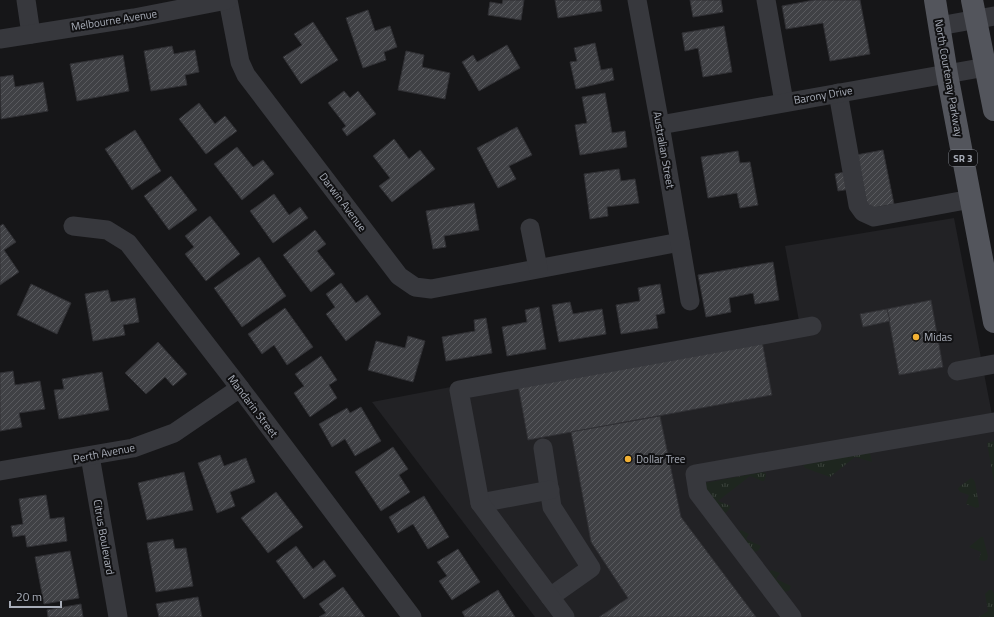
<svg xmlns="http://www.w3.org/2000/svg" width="994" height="617" font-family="'Titillium Web',sans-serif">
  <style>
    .built { fill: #222225 }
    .grass { fill: url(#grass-tufts) }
    .building { fill: url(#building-hatch); stroke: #303034 }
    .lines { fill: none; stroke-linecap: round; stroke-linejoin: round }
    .minor { stroke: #37383d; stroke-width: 19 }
    .major { stroke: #53555c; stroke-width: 22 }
    .poi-dot { fill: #f2b134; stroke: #111113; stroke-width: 1.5 }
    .labels { text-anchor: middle; stroke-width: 4; stroke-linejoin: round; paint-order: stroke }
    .shield { fill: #111113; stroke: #7b7e86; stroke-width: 1 }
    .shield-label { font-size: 10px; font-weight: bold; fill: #a8adb8 }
    .street-label { font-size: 11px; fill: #a8adb8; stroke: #111113 }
    .poi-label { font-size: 11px; fill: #a8adb8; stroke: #111113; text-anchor: start }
  </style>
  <defs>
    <pattern id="grass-tufts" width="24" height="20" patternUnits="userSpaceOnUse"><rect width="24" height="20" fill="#1e261f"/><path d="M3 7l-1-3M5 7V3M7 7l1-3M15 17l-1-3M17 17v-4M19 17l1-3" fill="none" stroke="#3c433d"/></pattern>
    <pattern id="building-hatch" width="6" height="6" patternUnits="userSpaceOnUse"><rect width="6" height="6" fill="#404145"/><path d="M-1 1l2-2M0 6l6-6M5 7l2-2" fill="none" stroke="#595a5e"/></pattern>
  </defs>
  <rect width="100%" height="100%" fill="#161618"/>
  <path class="built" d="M954,218L994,425V617H535L372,402L799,321L785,246Z"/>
  <g class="grass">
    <path d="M994,441V482L987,443Z"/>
    <path d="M868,452L870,453L872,462L855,457L830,477L805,468L803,465Z"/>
    <path d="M762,472L766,473V476L764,481H762L750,476L718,501L731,506L728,511L725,513L704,486L705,483Z"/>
    <path d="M971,478L973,479L975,482L979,505V507L976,508L966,504L969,495L960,492L958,489L959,487Z"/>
    <path d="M741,530L749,534L746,539L761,546L758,551L753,552L738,533Z"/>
    <path d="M981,537H983L988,556L987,560L984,561L979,560L981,552L969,547Z"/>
    <path d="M771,570L780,573L776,579L791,586L789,591L783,592L769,573Z"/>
    <path d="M989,590H992L994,593V617H979L988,611L985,594Z"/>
  </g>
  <g class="building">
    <path d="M503,0H524L521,20L488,15L490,2L502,4Z"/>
    <path d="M555,0H600L602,11L558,18Z"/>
    <path d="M690,0H721L723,12L693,17Z"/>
    <path d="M814,0H860L870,54L830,61L823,23L786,29L782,6Z"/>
    <path d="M368,10L375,31L390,26L397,47L384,52L386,60L363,68L346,18Z"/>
    <path d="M313,22L338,60L301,84L283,57L302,45L294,34Z"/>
    <path d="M724,26L732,72L703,77L698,48L685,51L682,33Z"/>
    <path d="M595,43L601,70L612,68L614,80L576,89L570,62L577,61L574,48Z"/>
    <path d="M507,45L520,68L479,91L462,62L473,55L477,62Z"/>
    <path d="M172,46L174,54L195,50L199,72L185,75L187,85L151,91L144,51Z"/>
    <path d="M406,51L424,55L422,67L450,73L445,99L398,90Z"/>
    <path d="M123,55L129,91L77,101L70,64Z"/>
    <path d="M13,75L15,87L43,82L48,111L1,119L0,77Z"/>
    <path d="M344,91L350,98L358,91L376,114L347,136L342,129L346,126L328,103Z"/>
    <path d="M605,93L612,133L625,131L627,147L580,155L575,125L587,123L582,97Z"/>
    <path d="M199,103L215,124L225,116L237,131L206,154L179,119Z"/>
    <path d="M517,127L532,155L509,166L516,179L498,188L477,148Z"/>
    <path d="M135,130L161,171L132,190L105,149Z"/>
    <path d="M394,139L409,159L420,150L435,169L392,202L379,186L390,178L373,156Z"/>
    <path d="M237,147L253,167L263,160L274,174L242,200L214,164Z"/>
    <path d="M883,150L894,204L868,209L856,155Z"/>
    <path d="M738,151L740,163L750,162L758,205L740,208L737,193L708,198L701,157Z"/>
    <path d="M619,169L621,181L635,179L639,203L607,207L608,216L590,219L584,174Z"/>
    <path d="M860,169L863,187L838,191L835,174Z"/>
    <path d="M171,176L197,210L169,230L144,196Z"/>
    <path d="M274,194L289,215L300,207L308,218L273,243L250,211Z"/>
    <path d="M474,203L479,230L444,236L446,247L433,249L426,211Z"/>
    <path d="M210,216L240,254L206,281L185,254L194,247L185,236Z"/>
    <path d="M3,224L16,242L4,250L19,272L0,285V226Z"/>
    <path d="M315,230L326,244L317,251L335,274L311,292L283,255Z"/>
    <path d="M259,257L286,296L242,327L214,288Z"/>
    <path d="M773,262L779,300L755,304L753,293L729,298L731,312L706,317L698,275Z"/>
    <path d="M341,283L356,303L367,295L381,314L346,341L326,314L335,307L326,294Z"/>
    <path d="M31,284L71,303L57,334L17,315Z"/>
    <path d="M660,284L665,313L656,315L658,328L621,334L616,305L640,301L638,288Z"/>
    <path d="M108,290L111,302L135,298L139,322L123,325L125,335L93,341L85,294Z"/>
    <path d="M931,300L943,367L899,375L887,309Z"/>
    <path d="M570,302L573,314L602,309L606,334L559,342L552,305Z"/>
    <path d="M539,307L546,349L507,356L502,327L527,322L525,310Z"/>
    <path d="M285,308L313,347L287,365L274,345L262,354L248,334Z"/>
    <path d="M887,309L890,321L863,327L860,314Z"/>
    <path d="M486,318L492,353L446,361L442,337L475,331L474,320Z"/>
    <path d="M408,336L425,341L413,382L368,370L376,341L405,348Z"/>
    <path d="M762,341L772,395L528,440L518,385Z"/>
    <path d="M158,342L187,374L173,386L165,377L146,394L125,373Z"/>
    <path d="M321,356L337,380L329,385L337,398L310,417L294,393L304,386L295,374Z"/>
    <path d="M13,371L15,385L40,381L45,409L19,413L22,427L0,431V373Z"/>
    <path d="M102,372L109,410L59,419L54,390L64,389L62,379Z"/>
    <path d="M361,407L381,441L355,456L345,439L332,447L319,424L347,408L350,413Z"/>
    <path d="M660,416L681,517L756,617H599L628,598L591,542L571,432Z"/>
    <path d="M393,447L408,469L399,475L410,492L381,511L355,472Z"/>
    <path d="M220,455L224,466L246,458L255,482L230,492L235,506L217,513L198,463Z"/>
    <path d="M184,472L193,510L147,520L138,483Z"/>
    <path d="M276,492L303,527L268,553L241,518Z"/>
    <path d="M46,495L50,519L64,517L67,541L27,547L25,535L13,537L11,526L23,524L19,499Z"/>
    <path d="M424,496L449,537L428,549L413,524L398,533L389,517Z"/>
    <path d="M173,539L175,549L186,548L193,586L156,592L147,543Z"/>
    <path d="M296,546L313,569L324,560L336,576L304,599L276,561Z"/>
    <path d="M458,549L480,582L452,600L439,581L447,576L437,562Z"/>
    <path d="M70,551L79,598L44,604L35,557Z"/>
    <path d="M343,587L365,617H319L326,613L319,604Z"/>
    <path d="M498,590L515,617H465L462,612Z"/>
    <path d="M198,597L202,617H159L156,604Z"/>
    <path d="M81,604L83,617H48L47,610Z"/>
  </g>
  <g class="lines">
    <g class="minor">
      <path d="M26,0L31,34"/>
      <path d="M228,0L240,62L246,75L399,276L415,287L431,289L680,242"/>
      <path d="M637,0L660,125L690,301"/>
      <path d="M766,0L784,102"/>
      <path d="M939,26L994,16"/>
      <path d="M0,39L134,18L227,0"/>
      <path d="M838,93L858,205L863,212L874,217L971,199"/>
      <path d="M660,125L986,67"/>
      <path d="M73,226L107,230L128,243L240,388L412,617"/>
      <path d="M530,228L538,268"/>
      <path d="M957,371L994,364"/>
      <path d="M543,448L552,507L591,568L550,597"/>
      <path d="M90,456L118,617"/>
      <path d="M0,471L133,448L174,433L240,388"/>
      <path d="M480,503L550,490"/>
      <path d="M565,617L480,503L459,390L812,326"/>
      <path d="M792,617L698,493L695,474L994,422"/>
    </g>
    <g class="major">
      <path d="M935,0L947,74L994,322"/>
      <path d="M972,0L994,110"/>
    </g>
  </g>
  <g class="poi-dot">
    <circle cx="916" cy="337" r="4"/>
    <circle cx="628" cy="459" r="4"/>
  </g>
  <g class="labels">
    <rect class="shield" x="949" y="150" width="28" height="16" rx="3"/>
    <g class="shield-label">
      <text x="963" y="162">SR 3</text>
    </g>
    <g class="street-label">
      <text transform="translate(114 20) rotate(-9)" y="4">Melbourne Avenue</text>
      <text transform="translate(949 78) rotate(80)" y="4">North Courtenay Parkway</text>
      <text transform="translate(823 95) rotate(-10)" y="4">Barony Drive</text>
      <text transform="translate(664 150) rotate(80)" y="4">Australian Street</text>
      <text transform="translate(343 202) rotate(53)" y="4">Darwin Avenue</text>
      <text transform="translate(253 406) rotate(53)" y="4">Mandarin Street</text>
      <text transform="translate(104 453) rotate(-11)" y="4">Perth Avenue</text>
      <text transform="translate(104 537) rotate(80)" y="4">Citrus Boulevard</text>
    </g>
    <g class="poi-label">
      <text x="924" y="341">Midas</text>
      <text x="636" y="463">Dollar Tree</text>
    </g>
  </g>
  <path d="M10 601v6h51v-6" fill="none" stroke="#a8adb8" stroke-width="2"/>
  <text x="16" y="601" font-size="12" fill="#a8adb8" stroke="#111113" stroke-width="3" paint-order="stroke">20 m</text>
</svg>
